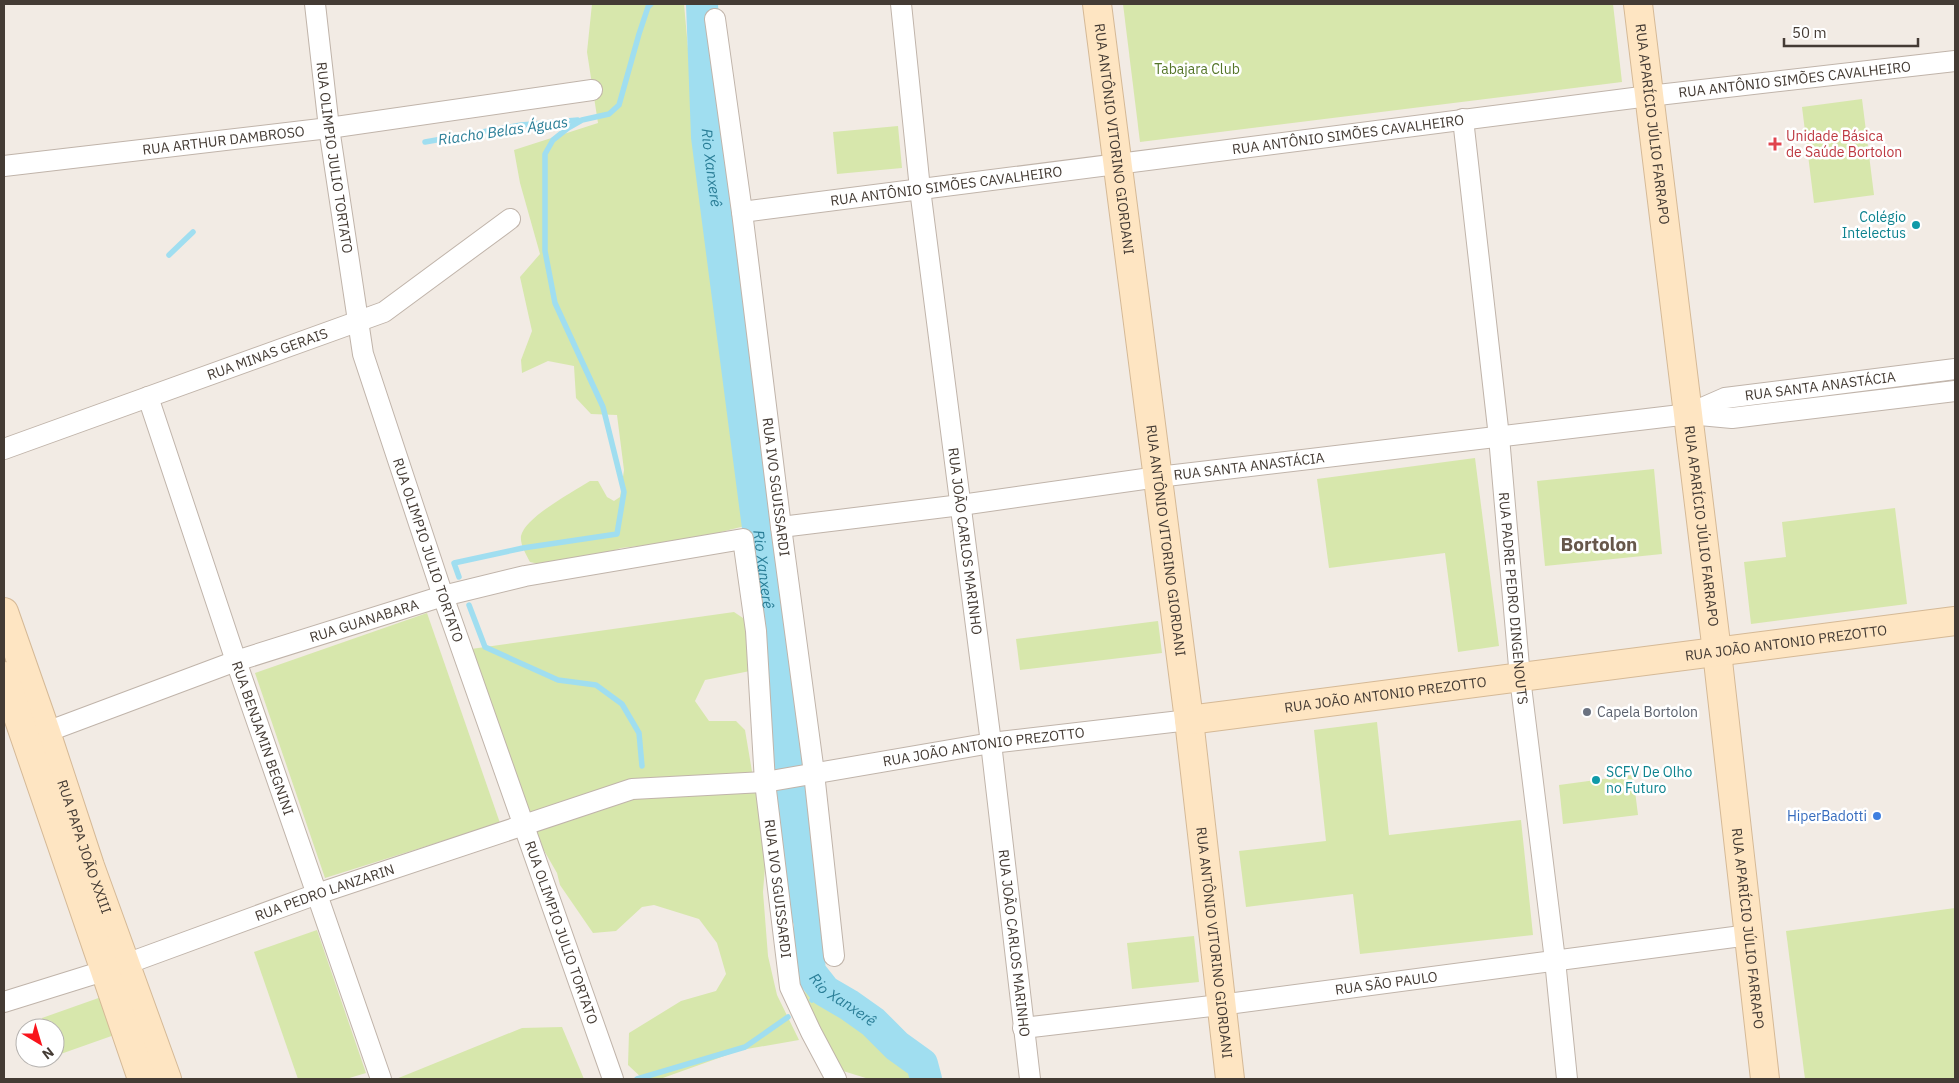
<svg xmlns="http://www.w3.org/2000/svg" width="1959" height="1083" font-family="'IBM Plex Sans',sans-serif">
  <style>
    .green { fill: #d7e7ac }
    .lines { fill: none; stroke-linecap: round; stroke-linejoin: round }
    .stream { stroke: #a0def0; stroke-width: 5.5 }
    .river { stroke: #a0def0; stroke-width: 32 }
    .street-casing { stroke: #c0b4aa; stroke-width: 22 }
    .secondary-casing { stroke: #d5b996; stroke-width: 30 }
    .street { stroke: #fff; stroke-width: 20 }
    .secondary { stroke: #fee5c2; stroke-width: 28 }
    .health-dot { fill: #e0444e; stroke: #fff; stroke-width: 2 }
    .culture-dot { fill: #0f9aa8; stroke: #fff; stroke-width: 2 }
    .worship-dot { fill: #6b7280; stroke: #fff; stroke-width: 2 }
    .shop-dot { fill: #3f7fe0; stroke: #fff; stroke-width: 2 }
    .labels { text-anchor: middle; stroke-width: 5; stroke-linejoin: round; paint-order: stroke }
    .park-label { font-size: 14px; fill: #547528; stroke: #fff }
    .street-label { font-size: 14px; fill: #443b34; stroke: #fff }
    .health-label { font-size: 14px; fill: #be3a42; stroke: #fff; text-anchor: start }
    .culture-label { font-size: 14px; fill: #0d838f; stroke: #fff; text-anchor: end }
    .worship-label { font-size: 14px; fill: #5b616d; stroke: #fff; text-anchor: start }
    .shop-label { font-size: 14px; fill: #366cbe; stroke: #fff; text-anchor: end }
    .water-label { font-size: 15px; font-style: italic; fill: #2a7e97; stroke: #fff }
    .district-label { font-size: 19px; font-weight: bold; fill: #67574b; stroke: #fff }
  </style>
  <rect width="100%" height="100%" fill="#f2ebe4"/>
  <g class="green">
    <path d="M592,4H684L704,227L731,420L743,463L751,516L749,525L685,541L621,548L591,558L539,564L530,562C526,554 520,545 521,536C525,517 573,492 590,481H598L607,497L614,501L620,497L624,470L617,415L591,414L576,398L574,366L548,361L522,373L521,360L532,331L520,277L540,254L520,183L514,150L598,123L587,52Z"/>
    <path d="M1123,4H1613L1622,82L1140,142Z"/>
    <path d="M1862,99L1874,195L1814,203L1802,107Z"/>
    <path d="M898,126L902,168L837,174L833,132Z"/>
    <path d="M1475,458L1499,646L1458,652L1445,553L1329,568L1317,479Z"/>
    <path d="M1654,469L1662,554L1545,566L1537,481Z"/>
    <path d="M1895,508L1907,604L1751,624L1744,562L1786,557L1782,522Z"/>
    <path d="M734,612L746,620L750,671L705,680L695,701L709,721H736L745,730L766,854L763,892L768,956L777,995L799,1040L741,1050L660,1079H643L628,1065L629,1033L681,1001L716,991L726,974L717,943L699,919L654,905L642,907L616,931L593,933L560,885L557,873L535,835L471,649Z"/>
    <path d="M427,613L500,823L325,878L255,673Z"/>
    <path d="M1158,621L1162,653L1020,670L1016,639Z"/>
    <path d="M1377,722L1389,835L1521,820L1533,935L1360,954L1353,894L1246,907L1239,851L1326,841L1314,730Z"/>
    <path d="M1633,775L1638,815L1563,824L1559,785Z"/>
    <path d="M1955,908V1079H1805L1786,931Z"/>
    <path d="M317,930L366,1073L346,1079H298L254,952Z"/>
    <path d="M1194,936L1199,982L1132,989L1127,943Z"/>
    <path d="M798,986L817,1002L861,1026L903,1054L918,1074V1079H869L843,1071Z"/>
    <path d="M107,995L120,1033L55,1056V1028H46L42,1018Z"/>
    <path d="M562,1027L584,1079H396L522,1028Z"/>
  </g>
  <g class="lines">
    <g class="stream">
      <path d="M425,142L521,125L578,120"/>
      <path d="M169,255L193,232"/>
      <path d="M459,577L454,563L523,548L617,534L624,492L603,407L555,303L545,251V154L553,140L568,128L582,120L609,114L619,105L639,34L648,7L651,4"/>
      <path d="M469,605L485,647L558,680L596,685L622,704L639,733L642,766"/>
      <path d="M812,1000L825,991"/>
      <path d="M637,1079L745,1047L788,1017"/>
    </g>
    <path class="river" id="s1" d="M702,4L707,137L760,543L801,873L802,898L810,923L808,948L810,972L825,991L849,1005L873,1022L897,1046L922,1064L926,1079"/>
    <g class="street-casing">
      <g id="street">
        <path id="s2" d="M315,4L329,128L363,354L443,596L613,1079"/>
        <path id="s3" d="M901,4L920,189L991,743L1030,1079"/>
        <path id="s4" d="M715,19L742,212L781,527L814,773L834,956"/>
        <path id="s5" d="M1463,119L1499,437L1520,678L1555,960L1567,1079"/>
        <path id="s6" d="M4,166L329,128L592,90"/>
        <path id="s7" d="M742,212L1649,96L1955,61"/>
        <path id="s8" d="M148,397L236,661L381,1079"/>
        <path id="s9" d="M1693,412L1725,398L1955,369"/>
        <path id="s10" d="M4,449L384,312L510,219"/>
        <path id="s11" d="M781,527L961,505L1158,477L1689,414L1732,418L1955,391"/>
        <path id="s12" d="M33,737L236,661L443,596L525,576L743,539L756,631L765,782L790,987L811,1032L836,1079"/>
        <path id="s13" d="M4,1002L126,964L317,894L632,789L765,782L991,743L1189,720"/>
        <path id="s14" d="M1023,1028L1220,1005L1749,935"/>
      </g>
    </g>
    <g class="secondary-casing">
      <g id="secondary">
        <path id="s15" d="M1097,4L1189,720L1230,1079"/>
        <path id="s16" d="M1638,4L1717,652L1765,1079"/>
        <path id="s17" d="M4,612L46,732L90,866L167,1079"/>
        <path d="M4,676L142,1079"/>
        <path id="s18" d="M1189,720L1955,621"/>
      </g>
    </g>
    <use href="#street" class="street"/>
    <use href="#secondary" class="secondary"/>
  </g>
  <path class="health-dot" d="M1772.5 136.5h5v5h5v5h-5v5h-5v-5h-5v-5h5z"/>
  <g class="culture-dot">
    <circle cx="1916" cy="225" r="5"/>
    <circle cx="1596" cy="780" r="5"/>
  </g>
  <circle class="worship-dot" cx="1587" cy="712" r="5"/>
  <circle class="shop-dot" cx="1877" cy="816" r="5"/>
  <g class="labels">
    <g class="park-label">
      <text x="1197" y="74">Tabajara Club</text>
    </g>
    <g class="street-label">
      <text dy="5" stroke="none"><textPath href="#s7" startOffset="1061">RUA ANTÔNIO SIMÕES CAVALHEIRO</textPath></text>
      <text dy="5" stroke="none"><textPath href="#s16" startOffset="121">RUA APARÍCIO JÚLIO FARRAPO</textPath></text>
      <text dy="5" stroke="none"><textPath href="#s7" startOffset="611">RUA ANTÔNIO SIMÕES CAVALHEIRO</textPath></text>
      <text dy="5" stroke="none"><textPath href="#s15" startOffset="136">RUA ANTÔNIO VITORINO GIORDANI</textPath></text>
      <text dy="5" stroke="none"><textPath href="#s6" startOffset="221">RUA ARTHUR DAMBROSO</textPath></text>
      <text dy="5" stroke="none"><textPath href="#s2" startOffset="155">RUA OLIMPIO JULIO TORTATO</textPath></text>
      <text dy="5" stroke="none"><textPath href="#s7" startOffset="206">RUA ANTÔNIO SIMÕES CAVALHEIRO</textPath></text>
      <text dy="5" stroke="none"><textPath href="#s10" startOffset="280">RUA MINAS GERAIS</textPath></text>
      <text dy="5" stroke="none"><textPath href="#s9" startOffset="131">RUA SANTA ANASTÁCIA</textPath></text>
      <text dy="5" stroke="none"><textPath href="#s11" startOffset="472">RUA SANTA ANASTÁCIA</textPath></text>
      <text dy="5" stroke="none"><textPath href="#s4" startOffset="472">RUA IVO SGUISSARDI</textPath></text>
      <text dy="5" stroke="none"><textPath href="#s16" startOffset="526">RUA APARÍCIO JÚLIO FARRAPO</textPath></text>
      <text dy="5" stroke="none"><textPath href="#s3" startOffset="541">RUA JOÃO CARLOS MARINHO</textPath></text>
      <text dy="5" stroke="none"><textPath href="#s15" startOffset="541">RUA ANTÔNIO VITORINO GIORDANI</textPath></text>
      <text dy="5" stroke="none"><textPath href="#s2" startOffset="560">RUA OLIMPIO JULIO TORTATO</textPath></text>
      <text dy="5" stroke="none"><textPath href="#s5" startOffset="482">RUA PADRE PEDRO DINGENOUTS</textPath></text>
      <text dy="5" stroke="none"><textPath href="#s12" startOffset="351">RUA GUANABARA</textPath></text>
      <text dy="5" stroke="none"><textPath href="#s18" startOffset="602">RUA JOÃO ANTONIO PREZOTTO</textPath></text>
      <text dy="5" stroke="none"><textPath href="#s18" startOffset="198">RUA JOÃO ANTONIO PREZOTTO</textPath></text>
      <text dy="5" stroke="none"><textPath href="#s8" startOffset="360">RUA BENJAMIN BEGNINI</textPath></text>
      <text dy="5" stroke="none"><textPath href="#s13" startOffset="1018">RUA JOÃO ANTONIO PREZOTTO</textPath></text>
      <text dy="5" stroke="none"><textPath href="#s17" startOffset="248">RUA PAPA JOÃO XXIII</textPath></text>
      <text dy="5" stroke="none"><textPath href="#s12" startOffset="1091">RUA IVO SGUISSARDI</textPath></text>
      <text dy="5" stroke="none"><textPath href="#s13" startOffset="339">RUA PEDRO LANZARIN</textPath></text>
      <text dy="5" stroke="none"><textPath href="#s16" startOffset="931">RUA APARÍCIO JÚLIO FARRAPO</textPath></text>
      <text dy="5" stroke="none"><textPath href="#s2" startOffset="965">RUA OLIMPIO JULIO TORTATO</textPath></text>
      <text dy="5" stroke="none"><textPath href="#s15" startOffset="946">RUA ANTÔNIO VITORINO GIORDANI</textPath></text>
      <text dy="5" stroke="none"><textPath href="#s3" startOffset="946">RUA JOÃO CARLOS MARINHO</textPath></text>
      <text dy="5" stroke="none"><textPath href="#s14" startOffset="366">RUA SÃO PAULO</textPath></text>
    </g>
    <g class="health-label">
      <text x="1786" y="141">Unidade Básica<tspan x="1786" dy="16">de Saúde Bortolon</tspan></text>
    </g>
    <g class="culture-label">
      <text x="1906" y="222">Colégio<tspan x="1906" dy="16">Intelectus</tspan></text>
      <text x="1606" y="777" text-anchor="start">SCFV De Olho<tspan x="1606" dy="16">no Futuro</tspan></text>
    </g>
    <g class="worship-label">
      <text x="1597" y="717">Capela Bortolon</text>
    </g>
    <g class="shop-label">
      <text x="1867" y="821">HiperBadotti</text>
    </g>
    <g class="water-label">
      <text transform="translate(503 131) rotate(-8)" y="5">Riacho Belas Águas</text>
      <text dy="5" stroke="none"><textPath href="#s1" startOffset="164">Rio Xanxerê</textPath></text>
      <text dy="5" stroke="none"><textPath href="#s1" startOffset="569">Rio Xanxerê</textPath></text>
      <text dy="5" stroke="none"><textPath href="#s1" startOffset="1019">Rio Xanxerê</textPath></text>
    </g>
    <g class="district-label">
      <text x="1599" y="551">Bortolon</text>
    </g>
  </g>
  <rect width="1959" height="1083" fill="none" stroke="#443b34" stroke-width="10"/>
  <g transform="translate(40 1043) rotate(142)"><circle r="24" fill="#ffffff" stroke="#b4b1ae"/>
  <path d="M0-4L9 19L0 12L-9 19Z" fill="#f9141c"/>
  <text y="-8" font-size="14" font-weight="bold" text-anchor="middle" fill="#443b34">N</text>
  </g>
  <path d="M1784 38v8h134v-8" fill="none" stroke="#443b34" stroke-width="2.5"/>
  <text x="1792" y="38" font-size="15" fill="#443b34" stroke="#ffffff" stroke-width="4" paint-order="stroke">50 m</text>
</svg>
